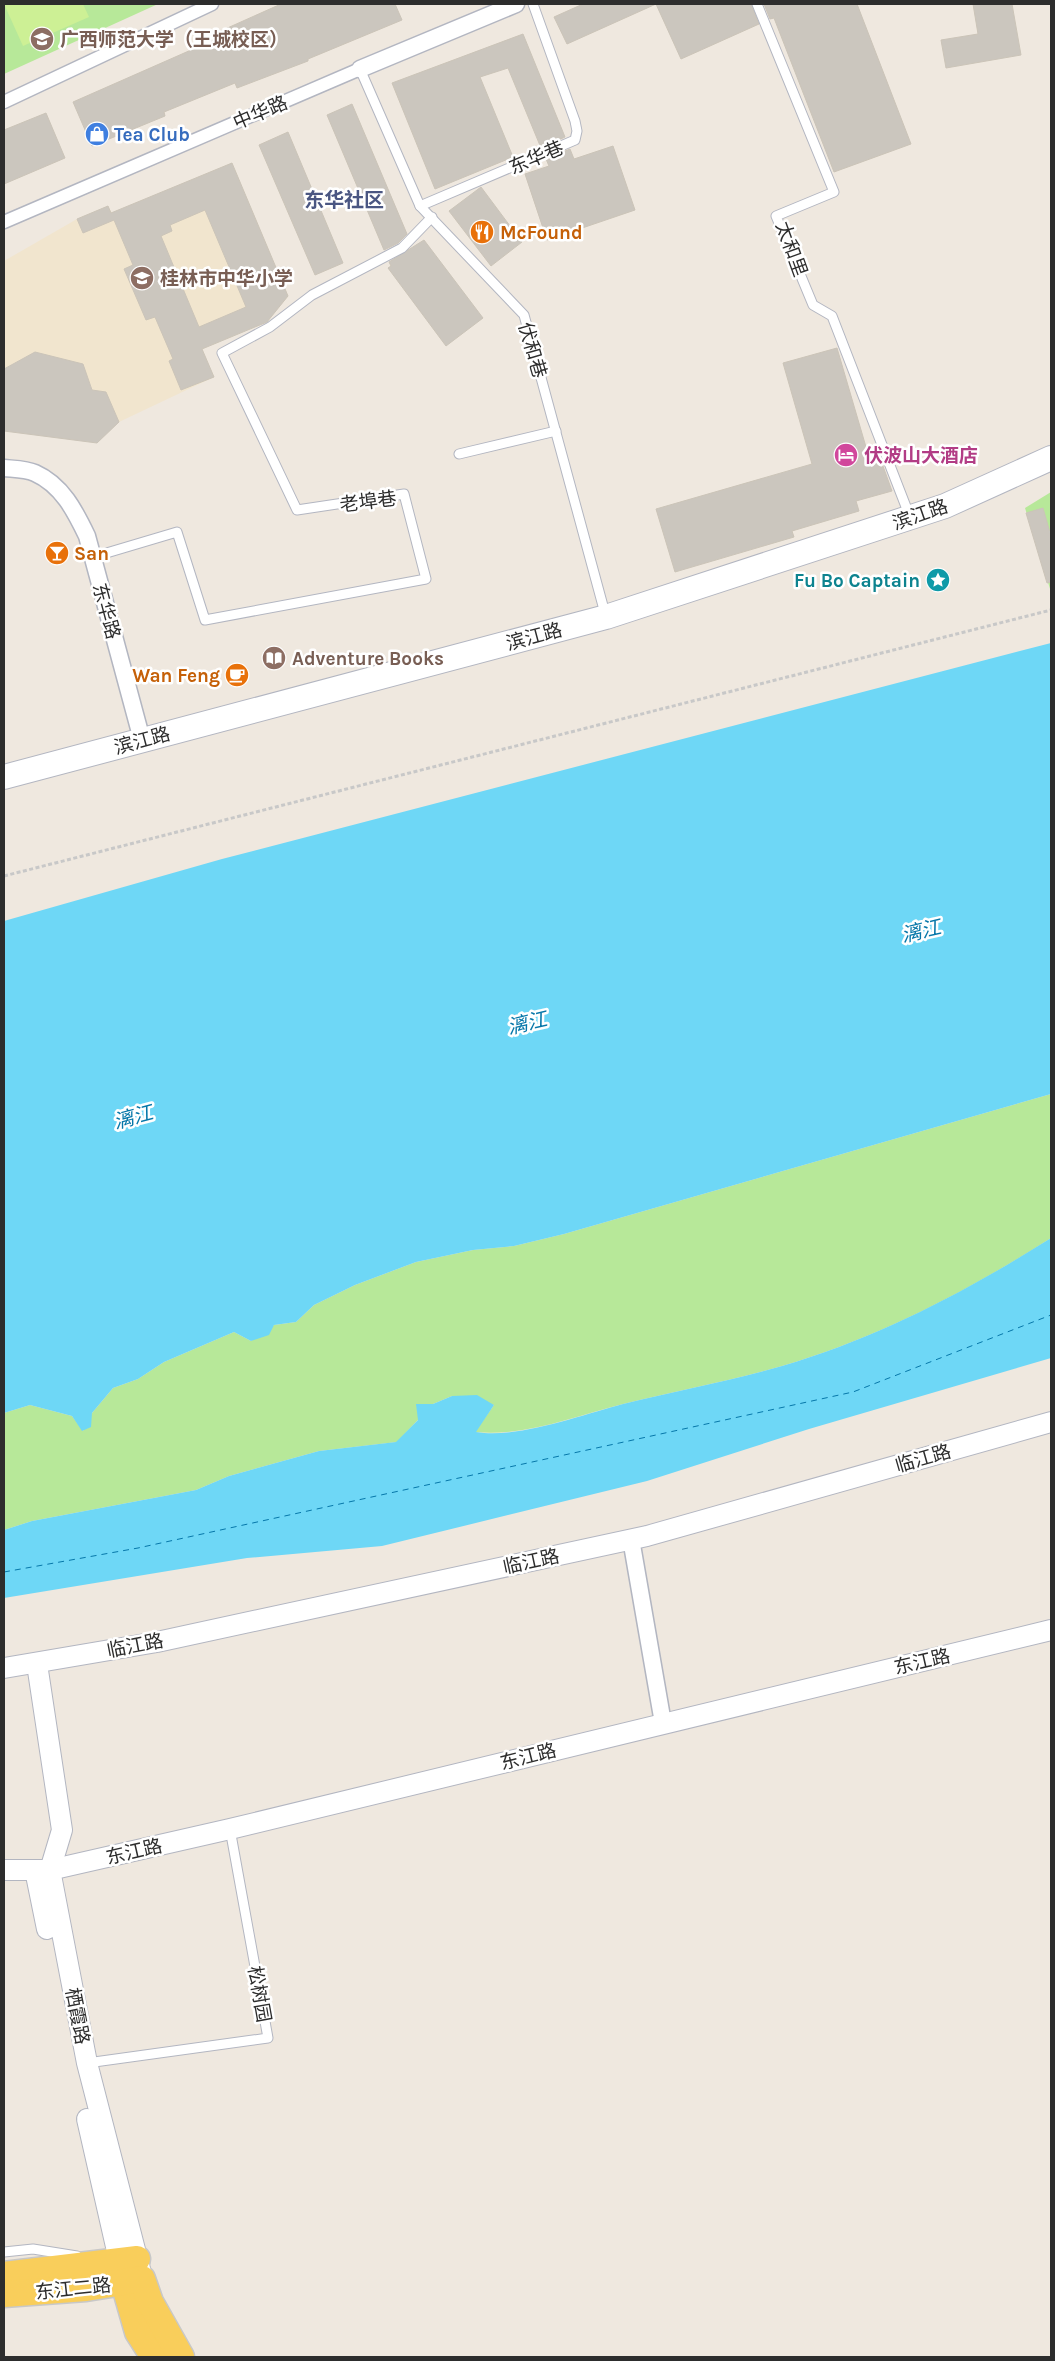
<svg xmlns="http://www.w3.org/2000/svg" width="1055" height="2361" font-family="Karla,'Noto Sans SC',sans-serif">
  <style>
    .education { fill: #f1e5ce }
    .green { fill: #b7e899 }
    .pitch { fill: #cdf095 }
    .water { fill: #6ed7f6 }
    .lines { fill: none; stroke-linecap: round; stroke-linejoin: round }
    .ferry { stroke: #0677a9; stroke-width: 1; stroke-dasharray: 6 5; stroke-linecap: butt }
    .building { fill: #cbc6be; stroke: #cbc4b8; fill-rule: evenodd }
    .service-casing { stroke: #b3b6c1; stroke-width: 11 }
    .pedestrian-casing { stroke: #b3b6c1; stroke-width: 15 }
    .minor-casing { stroke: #b3b6c1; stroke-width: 19 }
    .tertiary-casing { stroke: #b3b6c1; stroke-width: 22 }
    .secondary-casing { stroke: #b3b6c1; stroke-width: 26 }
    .primary-casing { stroke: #c8c8c8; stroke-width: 29 }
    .path { stroke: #c8c8c8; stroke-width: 3; stroke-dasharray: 4 2.5; stroke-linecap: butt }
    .service { stroke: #fff; stroke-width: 9 }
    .pedestrian { stroke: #fff; stroke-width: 12 }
    .minor { stroke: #fff; stroke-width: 16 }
    .tertiary { stroke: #fff; stroke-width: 20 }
    .secondary { stroke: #fff; stroke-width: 24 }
    .primary { stroke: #f9ce5b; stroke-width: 26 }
    .labels { text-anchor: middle; stroke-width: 5; stroke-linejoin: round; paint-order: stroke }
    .education-label { font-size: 19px; font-weight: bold; fill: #785e54; stroke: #fff; text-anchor: start }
    .street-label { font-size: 19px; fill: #2d2d2d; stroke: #fff }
    .shop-label { font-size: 19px; font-weight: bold; fill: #366cbe; stroke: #fff; text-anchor: start }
    .food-label { font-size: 19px; font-weight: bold; fill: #c56008; stroke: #fff; text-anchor: start }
    .hotel-label { font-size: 19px; font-weight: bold; fill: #b23c85; stroke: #fff; text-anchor: start }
    .culture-label { font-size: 19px; font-weight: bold; fill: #0d838f; stroke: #fff; text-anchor: end }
    .neighbourhood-label { font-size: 20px; font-weight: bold; fill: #4a5682; stroke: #fff }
    .water-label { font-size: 20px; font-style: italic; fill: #0677a9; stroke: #fff }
  </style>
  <rect width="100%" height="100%" fill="#efe8df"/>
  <path class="education" d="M232,163L288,296L267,322L202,349L214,377L119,422L106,392L92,390L83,364L35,352L5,368L4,261L77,219L108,206L112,213Z"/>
  <g class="green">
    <path d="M4,4H158L4,74Z"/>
    <path d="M1051,492V592L1025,508Z"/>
    <path d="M1051,1094V1238C968,1291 878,1338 782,1366C730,1381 676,1391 623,1404C575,1416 525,1437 475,1432L494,1405L452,1396L433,1404L397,1442L319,1451L229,1476L196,1490L32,1521L4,1530V1413L30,1405L72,1416L83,1431L92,1413L113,1388L138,1379L164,1362L234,1332L251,1341L274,1325L296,1322L314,1305L355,1285L416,1262L473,1250L514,1246L564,1234Z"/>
  </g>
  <path class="pitch" d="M4,4H83L89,17L23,46Z"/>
  <g class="water">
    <path d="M1051,643V1094L564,1234L514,1246L473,1250L416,1262L355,1285L314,1305L296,1322L274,1325L269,1335L251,1341L234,1332L164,1362L138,1379L113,1388L92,1413L91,1427L82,1431L72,1416L30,1405L4,1413V921L222,859Z"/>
    <path d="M1051,1238V1358L809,1429L647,1481L382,1546L247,1558L4,1598V1530L32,1521L196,1490L229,1476L319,1451L396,1442L418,1420L416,1404H433L452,1396L477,1395L494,1405L476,1432C518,1439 581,1415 623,1404C676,1391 730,1381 782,1366C878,1338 967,1291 1051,1238Z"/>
  </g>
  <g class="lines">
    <path class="ferry" d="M4,1572L138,1548L853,1392L1051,1315"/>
  </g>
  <g class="building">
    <path d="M281,4H395L402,20L308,59V61L237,88L235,83L164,112L165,116L92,146L73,102L216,39L214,34Z"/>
    <path d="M583,4H751L759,24L681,59L656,4L567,44L554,17Z"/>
    <path d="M764,4H857L911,144L834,172L774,18L770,19Z"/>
    <path d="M973,4H1012L1021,55L946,68L941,40L978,34Z"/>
    <path d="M523,34L565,137L541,148L508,68L480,77L513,157L435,189L392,83Z"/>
    <path d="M352,104L407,234L398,243L384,250L327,115Z"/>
    <path d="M46,113L65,158L4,184V130Z"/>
    <path d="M288,132L343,263L315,275L259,145Z"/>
    <path d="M613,146L635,210L547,240L525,174L549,166L546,159L570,149L574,159Z"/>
    <path d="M232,163L288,296L267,322L202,349L214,377L181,390L169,361L173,359L155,317L146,320L124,269L133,265L114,220L83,233L77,219L108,206L111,213ZM205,210L246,307L199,327L161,236L172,231L170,225Z"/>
    <path d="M481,187L522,242L491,266L449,211Z"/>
    <path d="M424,240L483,318L446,346L388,268L391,266L389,262Z"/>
    <path d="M837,348L866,447L875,444L892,491L856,501L859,511L792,531L794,537L675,572L656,509L812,464L783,363Z"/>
    <path d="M35,352L83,364L92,390L106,392L119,422L97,443L4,431V369Z"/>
    <path d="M1043,508L1051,536V582L1047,583L1026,513Z"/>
  </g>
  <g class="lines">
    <g class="service-casing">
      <g id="service">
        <path d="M757,4L834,192L776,216L813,305L832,316L910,517"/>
        <path d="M360,69L420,206L524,315L606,617"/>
        <path d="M420,206L575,140L577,131L575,121L533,4"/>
        <path d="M459,454L556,431"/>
        <path d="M93,557L177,532L205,620L426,579L404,494L297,510L222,353L270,327L312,295L402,248L432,217"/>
        <path d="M87,2063L268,2038L230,1829"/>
        <path d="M4,2252L33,2249L77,2256"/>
      </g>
    </g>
    <g class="pedestrian-casing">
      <g id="pedestrian">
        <path d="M4,102L212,4"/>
        <path d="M4,222L360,69"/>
      </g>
    </g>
    <g class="minor-casing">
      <g id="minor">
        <path d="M360,69L516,4"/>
        <path d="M4,468C13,469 26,469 35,473C62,485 75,511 87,536L142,740"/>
        <path d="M631,1539L663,1723"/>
      </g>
    </g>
    <g class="tertiary-casing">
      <g id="tertiary">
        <path d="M37,1664L62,1830L50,1870L87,2063L141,2273"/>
        <path d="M4,1668L157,1642L647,1536L1051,1422"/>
        <path d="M4,1870H50L230,1829L1051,1630"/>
        <path d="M35,1870L47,1929"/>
        <path d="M87,2119L122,2273"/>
      </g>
    </g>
    <g class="secondary-casing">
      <path id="secondary" d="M4,777L606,617L945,506L1051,458"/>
    </g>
    <g class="primary-casing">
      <g id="primary">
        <path d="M4,2275L137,2259"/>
        <path d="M124,2283L138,2332L154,2357"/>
        <path d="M4,2294L86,2288L142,2279L150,2302L181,2357"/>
      </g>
    </g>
    <g class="path">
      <path d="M1050,533L1051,532"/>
      <path d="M4,876L1051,610"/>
    </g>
    <use href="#service" class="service"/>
    <use href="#pedestrian" class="pedestrian"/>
    <use href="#minor" class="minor"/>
    <use href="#tertiary" class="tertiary"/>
    <use href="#secondary" class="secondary"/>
    <use href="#primary" class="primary"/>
  </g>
  <defs>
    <g id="university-disc" transform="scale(1.25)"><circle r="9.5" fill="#8d6e63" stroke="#fff"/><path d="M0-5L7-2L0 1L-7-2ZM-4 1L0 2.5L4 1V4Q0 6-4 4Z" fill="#fff"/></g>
    <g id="shop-disc" transform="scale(1.25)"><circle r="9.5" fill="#3f7fe0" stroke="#fff"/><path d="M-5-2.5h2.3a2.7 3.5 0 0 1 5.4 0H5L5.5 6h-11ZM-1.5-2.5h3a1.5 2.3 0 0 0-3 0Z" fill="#fff"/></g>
    <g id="restaurant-disc" transform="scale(1.25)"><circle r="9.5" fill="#e8710a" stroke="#fff"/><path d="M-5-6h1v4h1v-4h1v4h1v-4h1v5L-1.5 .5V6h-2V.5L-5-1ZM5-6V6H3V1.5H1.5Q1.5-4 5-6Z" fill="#fff"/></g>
    <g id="school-disc" transform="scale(1.25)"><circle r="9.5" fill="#8d6e63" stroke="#fff"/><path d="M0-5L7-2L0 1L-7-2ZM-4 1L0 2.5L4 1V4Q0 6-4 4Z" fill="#fff"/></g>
    <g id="hotel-disc" transform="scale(1.25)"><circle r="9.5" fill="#d1479c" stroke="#fff"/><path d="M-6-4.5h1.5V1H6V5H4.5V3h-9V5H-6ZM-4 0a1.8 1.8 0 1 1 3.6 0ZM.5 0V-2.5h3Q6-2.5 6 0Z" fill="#fff"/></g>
    <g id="bar-disc" transform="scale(1.25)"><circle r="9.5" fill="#e8710a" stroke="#fff"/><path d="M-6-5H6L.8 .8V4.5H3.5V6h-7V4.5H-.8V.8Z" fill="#fff"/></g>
    <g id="sight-disc" transform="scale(1.25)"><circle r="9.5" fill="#0f9aa8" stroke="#fff"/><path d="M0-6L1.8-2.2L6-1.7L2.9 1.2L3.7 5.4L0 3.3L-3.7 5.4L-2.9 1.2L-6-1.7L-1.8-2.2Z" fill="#fff"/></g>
    <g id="library-disc" transform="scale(1.25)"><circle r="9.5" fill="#8d6e63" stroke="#fff"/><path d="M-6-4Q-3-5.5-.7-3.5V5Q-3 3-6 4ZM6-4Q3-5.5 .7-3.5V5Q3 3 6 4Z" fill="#fff"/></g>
    <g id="cafe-disc" transform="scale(1.25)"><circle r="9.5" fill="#e8710a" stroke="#fff"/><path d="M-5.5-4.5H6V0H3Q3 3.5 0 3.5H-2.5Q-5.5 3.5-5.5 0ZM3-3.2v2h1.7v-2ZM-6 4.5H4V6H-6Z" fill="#fff"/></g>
  </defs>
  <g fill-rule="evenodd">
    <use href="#university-disc" x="42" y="39"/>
    <use href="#shop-disc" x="97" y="134"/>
    <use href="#restaurant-disc" x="482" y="232"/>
    <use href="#school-disc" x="142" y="278"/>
    <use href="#hotel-disc" x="846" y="455"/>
    <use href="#bar-disc" x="57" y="553"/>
    <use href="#sight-disc" x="938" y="580"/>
    <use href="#library-disc" x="274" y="658"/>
    <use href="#cafe-disc" x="237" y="675"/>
  </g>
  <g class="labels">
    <g class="education-label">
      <text x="60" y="46">广西师范大学（王城校区）</text>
      <text x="160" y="285">桂林市中华小学</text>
      <text x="292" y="665">Adventure Books</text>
    </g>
    <g class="street-label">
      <text transform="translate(260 112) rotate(-23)" y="7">中华路</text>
      <text transform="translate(536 157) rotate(-23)" y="7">东华巷</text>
      <text transform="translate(792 249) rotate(70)" y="7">太和里</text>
      <text transform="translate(533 350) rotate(74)" y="7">伏和巷</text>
      <text transform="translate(368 501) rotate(-7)" y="7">老埠巷</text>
      <text transform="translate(920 514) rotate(-19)" y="7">滨江路</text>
      <text transform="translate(107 611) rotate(75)" y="7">东华路</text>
      <text transform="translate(534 636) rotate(-15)" y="7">滨江路</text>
      <text transform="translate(142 740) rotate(-15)" y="7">滨江路</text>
      <text transform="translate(923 1458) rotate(-16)" y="7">临江路</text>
      <text transform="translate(531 1561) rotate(-12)" y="7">临江路</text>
      <text transform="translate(135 1645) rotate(-11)" y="7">临江路</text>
      <text transform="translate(922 1661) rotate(-13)" y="7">东江路</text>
      <text transform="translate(528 1756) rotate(-14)" y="7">东江路</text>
      <text transform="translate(134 1851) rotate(-13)" y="7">东江路</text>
      <text transform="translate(260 1994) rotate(80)" y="7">松树园</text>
      <text transform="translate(78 2016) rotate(79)" y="7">栖霞路</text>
      <text transform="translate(73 2288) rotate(-6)" y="7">东江二路</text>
    </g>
    <g class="shop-label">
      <text x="114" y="141">Tea Club</text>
    </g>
    <g class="food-label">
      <text x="500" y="239">McFound</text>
      <text x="74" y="560">San</text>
      <text x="220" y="682" text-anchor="end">Wan Feng</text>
    </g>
    <g class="hotel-label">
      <text x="864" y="462">伏波山大酒店</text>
    </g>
    <g class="culture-label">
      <text x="920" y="587">Fu Bo Captain</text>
    </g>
    <g class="neighbourhood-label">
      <text x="344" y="207">东华社区</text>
    </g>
    <g class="water-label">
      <text transform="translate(921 931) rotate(-13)" y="7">漓江</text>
      <text transform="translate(527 1023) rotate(-13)" y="7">漓江</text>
      <text transform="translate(133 1117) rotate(-15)" y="7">漓江</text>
    </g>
  </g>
  <rect width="1055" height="2361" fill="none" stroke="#2d2d2d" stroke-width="10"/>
</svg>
